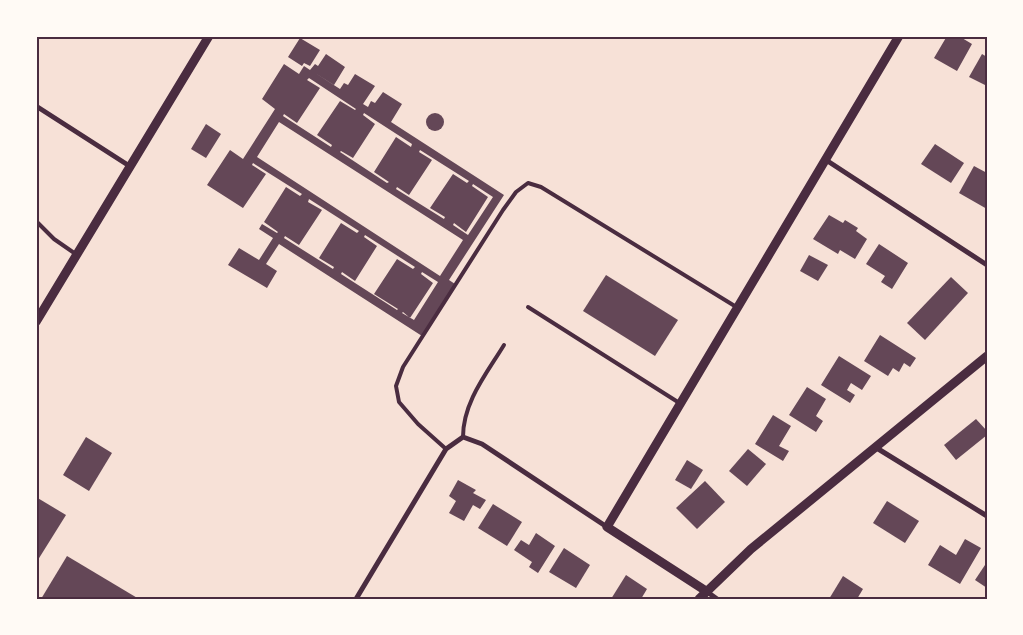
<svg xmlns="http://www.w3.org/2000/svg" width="1023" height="635" font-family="Roboto,sans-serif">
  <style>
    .building { fill: #644757; fill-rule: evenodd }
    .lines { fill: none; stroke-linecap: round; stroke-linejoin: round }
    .service { stroke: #4a2c40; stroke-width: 4 }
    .minor { stroke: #4a2c40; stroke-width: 5 }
    .tertiary { stroke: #4a2c40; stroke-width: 9 }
    .neatline { fill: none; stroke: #4a2c40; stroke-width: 2 }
  </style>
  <rect width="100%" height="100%" fill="#f7e1d7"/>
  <g class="building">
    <path d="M947,36H963L962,38L972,44L957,71L934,58Z"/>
    <path d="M300,38L320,50L310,66L304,63L302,66L288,57Z"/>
    <path d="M326,54L345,67L334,85L312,71L340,89L344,83L348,85L355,74L375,86L363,104L368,107L371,101L375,103L383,92L402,104L391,122L504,195L449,280L455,284L422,336L279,244L266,264L277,271L267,288L228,265L239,248L259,260L273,238L259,229L262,224L277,233L278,232L264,222L286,187L300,196L302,194L253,163L252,165L266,174L243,208L207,185L230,150L243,159L275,109L262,99L284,64L299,74L304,66L310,70L315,64L318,66ZM309,78L356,109L355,110L340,101L317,135L332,145L331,147L283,116L284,114L297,123L320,88L307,80ZM364,113L412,144L411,147L396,137L374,172L389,182L387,183L340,152L341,151L353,158L375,124L363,115ZM279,122L463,240L440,276L257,157ZM420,150L469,181L467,183L453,174L430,208L445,217L444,219L396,189L397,187L409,195L432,160L419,152ZM473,184L493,197L468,235L453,225L454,223L466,232L488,197L472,186ZM309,199L359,231L357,233L341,223L319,258L334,267L333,269L284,238L285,236L299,245L322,210L308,202ZM365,235L415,267L413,269L397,259L374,294L398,309L397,310L341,274L342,272L355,281L377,246L364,237ZM422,272L438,282L414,320L402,313L403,312L410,318L433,283L421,274Z"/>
    <path d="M982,54L987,57V86L969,77Z"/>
    <circle cx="435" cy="122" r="9"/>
    <path d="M206,124L221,134L206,158L191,149Z"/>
    <path d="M935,144L964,163L951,183L921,164Z"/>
    <path d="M974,166L987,173V209L959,193Z"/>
    <path d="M829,215L843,223L845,220L858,228L856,231L867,239L855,259L840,250L838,254L813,239Z"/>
    <path d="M879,244L908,263L892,289L881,282L885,276L866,264Z"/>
    <path d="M809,255L828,265L818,281L800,271Z"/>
    <path d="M606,275L678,320L655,356L583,311Z"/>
    <path d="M951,277L968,293L925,340L907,323Z"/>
    <path d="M880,335L916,358L910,367L904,363L899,372L893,368L888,376L864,361Z"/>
    <path d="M839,356L871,376L862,390L851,383L847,390L855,395L850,403L821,385Z"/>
    <path d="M807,387L826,399L816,416L823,421L816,432L789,415Z"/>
    <path d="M773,415L791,426L779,446L789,451L783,461L755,444Z"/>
    <path d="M976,419L987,431V435L956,460L944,445Z"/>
    <path d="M86,437L112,453L89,491L63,475Z"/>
    <path d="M748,449L766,464L747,486L729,471Z"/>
    <path d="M687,460L703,470L691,489L675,480Z"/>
    <path d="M458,480L476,490L473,493L486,500L480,509L473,505L464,521L449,513L456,501L449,496Z"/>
    <path d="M705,481L725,502L697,529L676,508Z"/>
    <path d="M36,497L66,515L36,563Z"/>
    <path d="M887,501L919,521L905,543L873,523Z"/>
    <path d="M493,504L522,522L507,546L478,528Z"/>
    <path d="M536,533L555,546L538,573L529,567L532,562L514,550L521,540L529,545Z"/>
    <path d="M965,539L981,548L960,584L928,565L940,545L956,555Z"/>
    <path d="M564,548L590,565L576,588L549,572Z"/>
    <path d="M67,556L139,599H41Z"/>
    <path d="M987,562V588L975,580Z"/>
    <path d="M626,575L647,589L641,599H611Z"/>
    <path d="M843,576L863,589L857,599H829Z"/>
  </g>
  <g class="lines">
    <g class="service">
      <path d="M36,221L54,239L77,255"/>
      <path d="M528,307L681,404"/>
      <path d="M463,437C463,402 487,373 504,345"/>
      <path d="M446,449L418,424L399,402L396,386L403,367L503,210L516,192L528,183L541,187L738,308"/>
    </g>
    <g class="minor">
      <path d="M36,106L131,167"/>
      <path d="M826,160L987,265"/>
      <path d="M875,447L987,516"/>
      <path d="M706,591L717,599"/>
      <path d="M356,599L446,449L463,437L482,444L607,527"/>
    </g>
    <g class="tertiary">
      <path d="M36,322L209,36"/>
      <path d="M706,591L607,527L899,36"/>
      <path d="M699,599L751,549L987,356"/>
    </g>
  </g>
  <rect width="1023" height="635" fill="none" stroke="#fffaf5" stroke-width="75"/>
  <rect x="38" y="38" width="948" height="560" class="neatline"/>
</svg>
